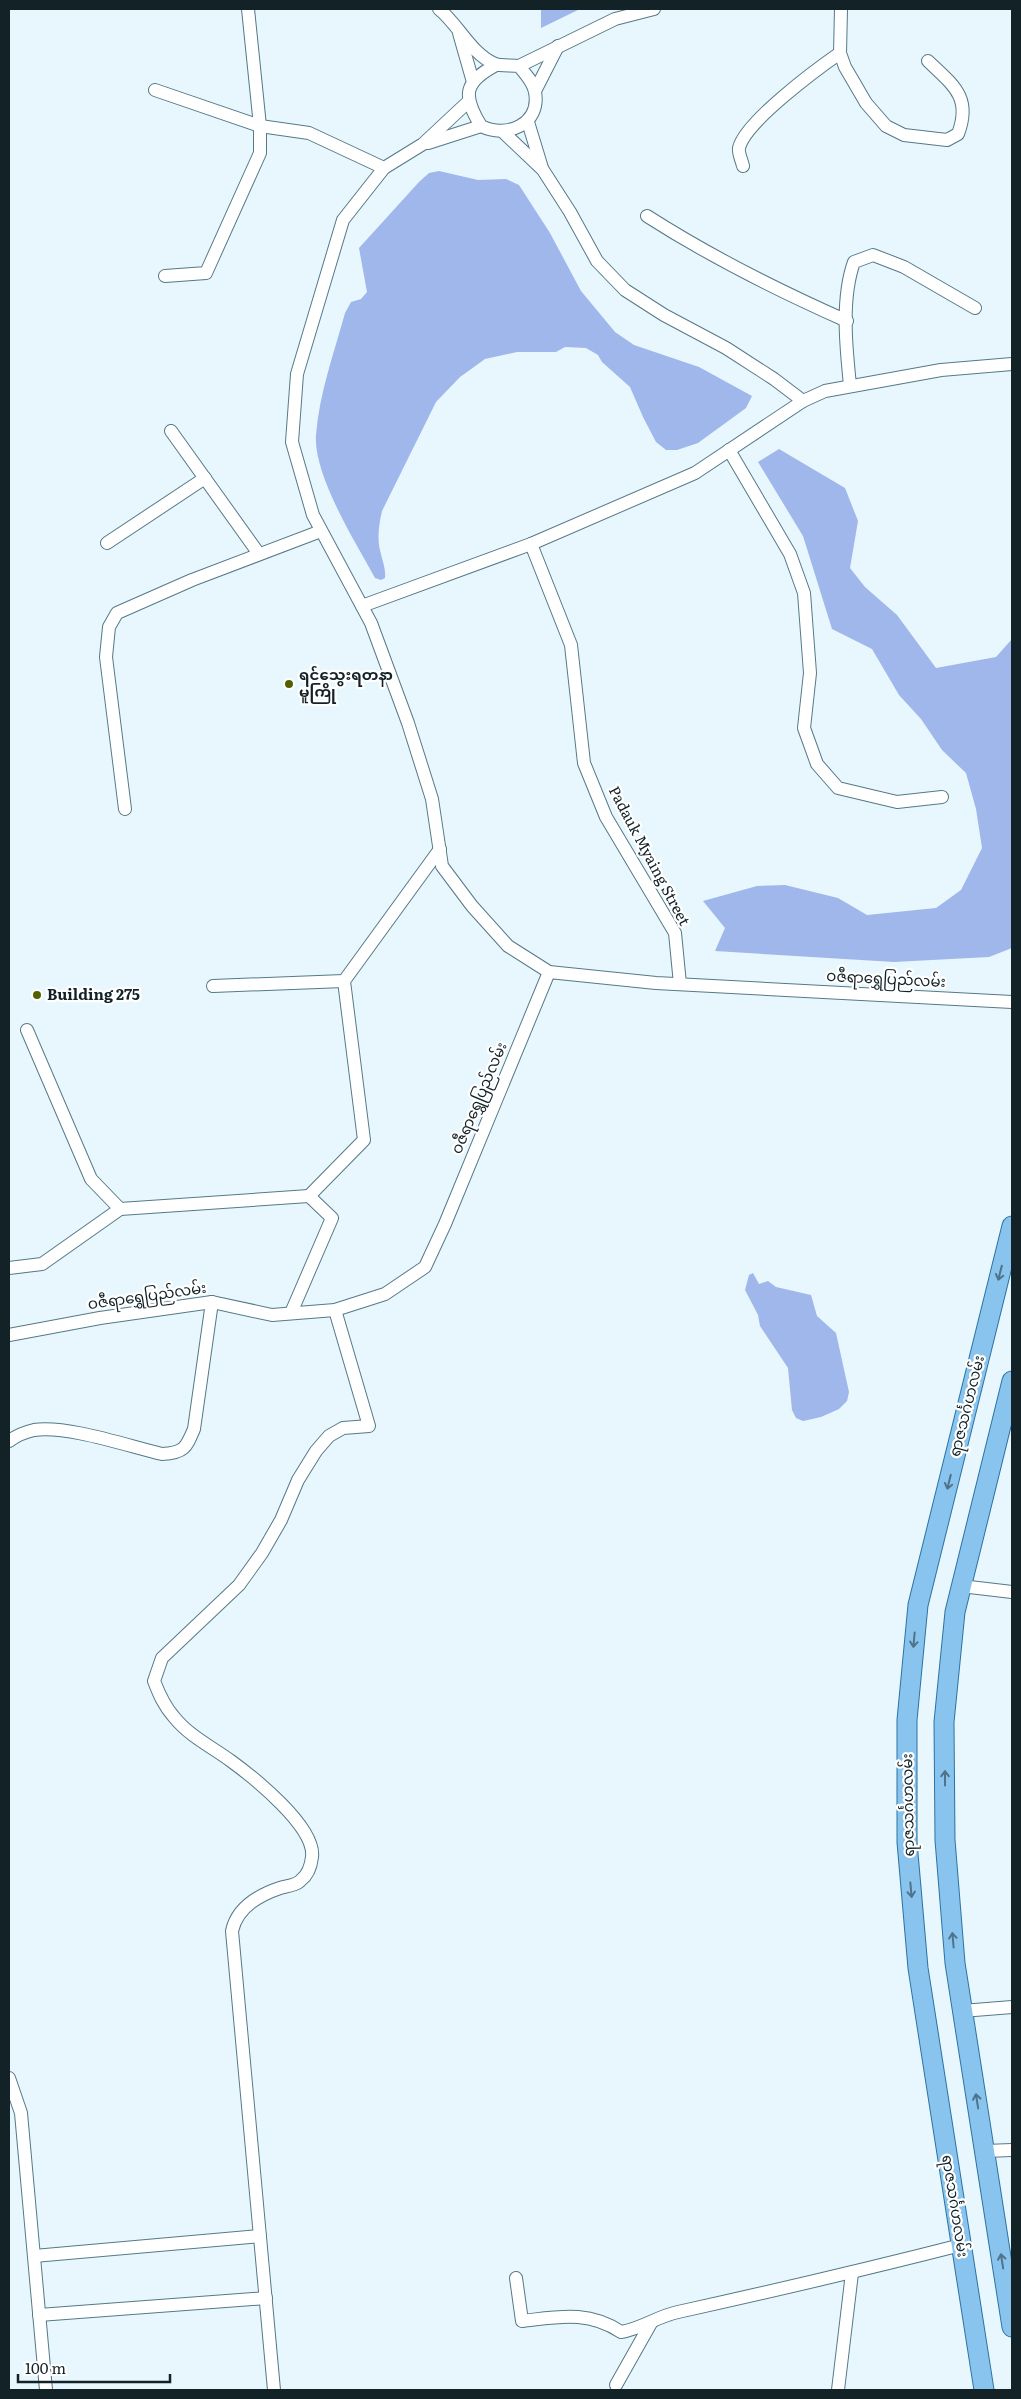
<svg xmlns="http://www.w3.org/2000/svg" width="1021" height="2399" font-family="Literata,'Noto Sans Myanmar',serif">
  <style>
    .water { fill: #9fb7eb }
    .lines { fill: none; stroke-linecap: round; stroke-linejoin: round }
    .street-casing { stroke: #567986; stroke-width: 14 }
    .primary-casing { stroke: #2c72a2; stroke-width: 21 }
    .street { stroke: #fff; stroke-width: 12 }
    .primary { stroke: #89c4ef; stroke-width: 19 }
    .oneway { stroke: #4e738b }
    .poi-dot { fill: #536000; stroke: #fff; stroke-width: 2 }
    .labels { text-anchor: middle; stroke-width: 4.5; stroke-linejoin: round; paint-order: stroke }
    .poi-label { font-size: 15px; font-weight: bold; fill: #132227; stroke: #fff; text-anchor: start }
    .street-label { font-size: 15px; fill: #132227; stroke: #fff }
  </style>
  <rect width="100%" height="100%" fill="#e7f7fd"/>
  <g class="water">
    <path d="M541,9H580L541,28Z"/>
    <path d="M439,171L478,180L506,179L519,185L550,233L581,291L615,332L634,345L699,367L752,396L746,408L698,443L677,450H666L656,442L643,417L630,387L602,362L598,355L586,348L565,347L556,352H517L485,359L460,377L436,402L382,511C379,524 377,537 380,550C382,560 386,568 385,578L381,580L375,578C356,543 313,475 316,435C319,394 334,353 345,313L351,302L361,299L367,292L359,248L419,182L429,173Z"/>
    <path d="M779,449L845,488L858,521L850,568L865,587L897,615L936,668L996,657L1012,639V948L989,957L894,962L715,951L725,928L703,901L757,886L785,885L838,898L867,915L936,908L961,890L982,848L976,809L966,773L942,750L921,719L899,695L872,649L832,629L803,536L758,462Z"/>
    <path d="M753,1273L759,1284L768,1281L776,1287L811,1295L817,1316L836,1333L849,1392L847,1401L839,1409L821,1417L803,1421L796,1418L792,1410L788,1368L760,1326L758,1315L745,1290L749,1275Z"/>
  </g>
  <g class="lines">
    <g class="street-casing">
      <g id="street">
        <path d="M439,9C458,24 471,54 495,64C501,66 512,65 519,66C525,74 533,81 535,92C541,124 507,139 481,126C462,95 464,82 496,65"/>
        <path d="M841,9L840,53L845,67L866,103L886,126L904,135L947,140L958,134C972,97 953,85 928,61"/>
        <path d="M459,33L473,82"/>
        <path d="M519,66L615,19L654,9"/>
        <path d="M155,90L260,126L309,133L384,168"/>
        <path d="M535,91L558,46"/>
        <path d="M469,101L423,144L384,168L343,220L297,374L292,442L313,515L371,623L408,723L432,799L442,866L472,906L508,946L549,972"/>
        <path d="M528,122L542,168"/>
        <path d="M502,131L543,170L570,212L597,261L625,290L664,315L726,348L774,379L803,401"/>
        <path d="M428,143L481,126"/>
        <path d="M743,166C742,161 738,153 739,148C745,122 817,69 840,53"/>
        <path d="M647,216C711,257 777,290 847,321"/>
        <path d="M165,276L206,273L260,153V126L248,9"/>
        <path d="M850,385C846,347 841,298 854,262L873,255L904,267L975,308"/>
        <path d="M171,431L259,554"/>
        <path d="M729,450L790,554L804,593L810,673L804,728L817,764L838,788L897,802L942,797"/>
        <path d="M107,543L205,478"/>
        <path d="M531,544L571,645L584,763L606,817L675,933L680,984"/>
        <path d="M362,606L531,544L695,473L803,401L825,391L941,370L1012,364"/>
        <path d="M125,809L106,657L109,627L117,613L192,580L321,531"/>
        <path d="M213,986L344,981"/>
        <path d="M27,1030L91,1179L120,1209L309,1196L332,1218L291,1313"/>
        <path d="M309,1196L364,1140L344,981L440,849"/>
        <path d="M9,1268L42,1264L120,1209"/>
        <path d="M9,1335L100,1318L212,1302L272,1315L335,1310L385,1294L425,1267L445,1224L549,972L656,983L1012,1002"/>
        <path d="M9,1441C16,1436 25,1432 34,1430C67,1425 128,1446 162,1454C184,1453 186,1448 194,1429L212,1302"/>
        <path d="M961,1586L1012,1592"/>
        <path d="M962,2011L1012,2007"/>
        <path d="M9,2078L21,2113L46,2390"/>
        <path d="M985,2151L1012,2150"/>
        <path d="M34,2256L260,2236"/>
        <path d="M516,2278L522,2321C558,2317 588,2310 621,2332C641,2329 658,2316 678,2312C773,2291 867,2269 961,2245"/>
        <path d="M39,2315L266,2298"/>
        <path d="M616,2385L651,2323"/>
        <path d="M274,2390L232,1931C237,1908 259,1895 280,1888C287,1886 297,1885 301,1880C309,1874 311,1866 312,1857C316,1827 253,1777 231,1761C212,1747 189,1736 174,1717C164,1706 159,1694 154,1681L162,1658L239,1585L262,1553L281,1520L298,1480L316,1451L329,1436L343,1428L369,1426L335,1310"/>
        <path d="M838,2390L852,2273"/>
      </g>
    </g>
    <g class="primary-casing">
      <g id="primary">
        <path d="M1012,1381L955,1612L944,1722L945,1840L955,1963L1012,2327"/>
        <path d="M984,2390L918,1968L907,1842V1720L918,1605L1012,1226"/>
      </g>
    </g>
    <use href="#street" class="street"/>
    <use href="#primary" class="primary"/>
  </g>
  <defs><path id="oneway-shaft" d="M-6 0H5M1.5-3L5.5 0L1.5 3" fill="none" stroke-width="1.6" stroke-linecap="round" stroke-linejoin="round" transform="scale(1.25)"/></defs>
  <g class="oneway">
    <use href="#oneway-shaft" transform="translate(1000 1273) rotate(104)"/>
    <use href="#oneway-shaft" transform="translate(949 1482) rotate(104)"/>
    <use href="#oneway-shaft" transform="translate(914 1640) rotate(95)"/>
    <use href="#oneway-shaft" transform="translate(945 1778) rotate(-90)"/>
    <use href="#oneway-shaft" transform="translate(911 1890) rotate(85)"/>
    <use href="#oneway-shaft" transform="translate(953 1940) rotate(-95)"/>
    <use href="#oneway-shaft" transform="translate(977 2101) rotate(-99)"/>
    <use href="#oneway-shaft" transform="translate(1002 2261) rotate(-99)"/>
  </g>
  <g class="poi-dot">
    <circle cx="289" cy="684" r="5"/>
    <circle cx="37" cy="995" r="5"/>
  </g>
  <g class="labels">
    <g class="poi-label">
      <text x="299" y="680">ရင်သွေးရတနာ<tspan x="299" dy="17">မူကြို</tspan></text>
      <text x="47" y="1000">Building 275</text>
    </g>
    <g class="street-label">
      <text transform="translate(649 856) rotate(62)" y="5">Padauk Myaing Street</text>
      <text transform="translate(886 979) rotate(3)" y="5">ဝဇီရာရွှေပြည်လမ်း</text>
      <text transform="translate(479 1098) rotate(-67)" y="5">ဝဇီရာရွှေပြည်လမ်း</text>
      <text transform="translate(147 1296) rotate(-8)" y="5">ဝဇီရာရွှေပြည်လမ်း</text>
      <text transform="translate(967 1406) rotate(-76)" y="5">ရာဇသင်္ဂဟလမ်း</text>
      <text transform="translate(908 1805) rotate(-91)" y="5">ရာဇသင်္ဂဟလမ်း</text>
      <text transform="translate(955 2206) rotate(81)" y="5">ရာဇသင်္ဂဟလမ်း</text>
    </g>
  </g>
  <rect width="1021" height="2399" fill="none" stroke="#132227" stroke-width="20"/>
  <path d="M18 2374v8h152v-8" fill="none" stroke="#132227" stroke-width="2.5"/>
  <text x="25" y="2374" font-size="15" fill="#132227" stroke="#ffffff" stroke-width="4" paint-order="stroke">100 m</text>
</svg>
